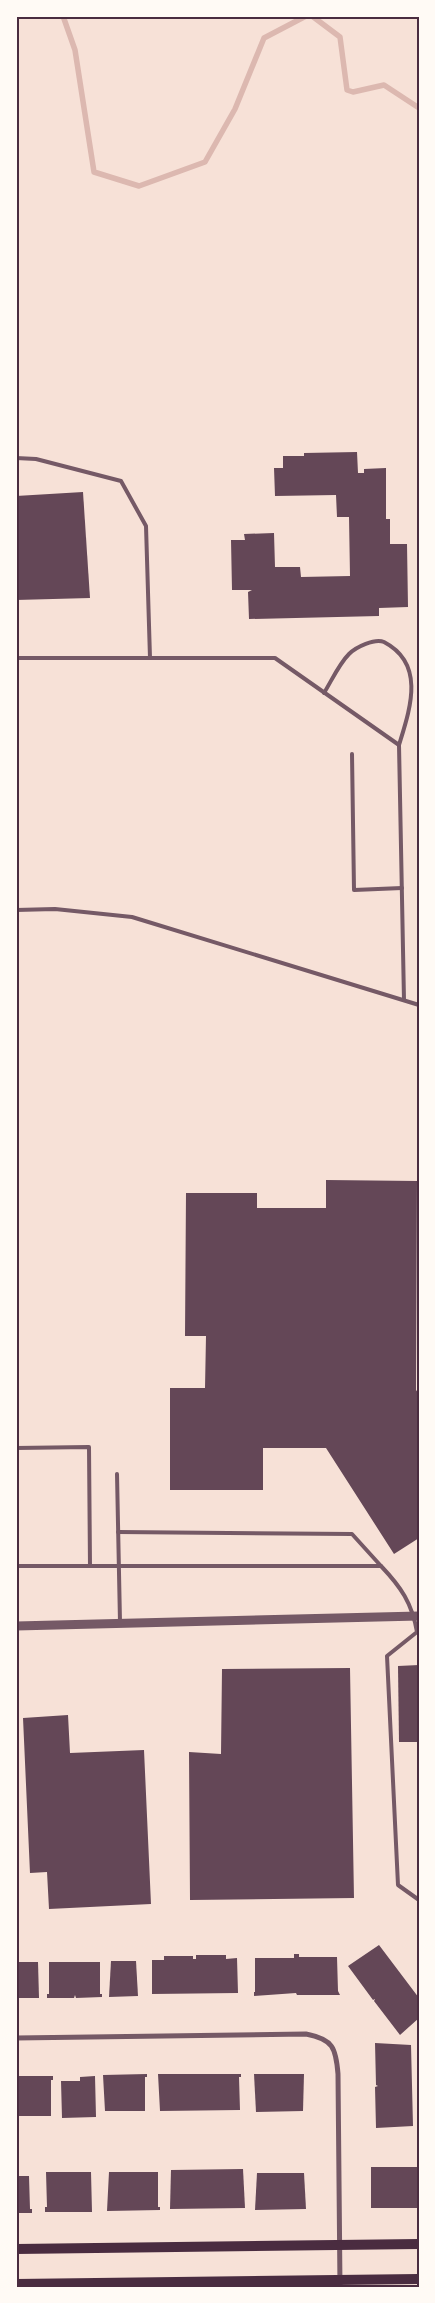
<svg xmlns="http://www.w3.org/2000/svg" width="435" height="2303" font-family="Quicksand,sans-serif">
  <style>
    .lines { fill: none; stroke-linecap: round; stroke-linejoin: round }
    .stream { stroke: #dcb8b0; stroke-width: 5.5 }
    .building { fill: #644757 }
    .service { stroke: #755966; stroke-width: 4 }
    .minor { stroke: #755966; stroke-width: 5 }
    .tertiary { stroke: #755966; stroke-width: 9 }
    .secondary { stroke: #4a2c40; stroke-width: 10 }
    .neatline { fill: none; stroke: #4a2c40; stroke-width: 2 }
  </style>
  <rect width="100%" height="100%" fill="#f7e1d7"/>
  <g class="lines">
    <g class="stream">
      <path d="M63,16L75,50L94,172L139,186L205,162L235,109L264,38L306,16"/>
      <path d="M312,16L340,37L347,90L353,92L384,85L419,108"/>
    </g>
  </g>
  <g class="building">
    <path d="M357,452L358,473H364V469L386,468V519H390V544H407L408,607L379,608V616L249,619L248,592L252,590H232L231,540H245L244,534L274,533L275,567H300L301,577L350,576L349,517H337L336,495L275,496L274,468H283V456H304V453Z"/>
    <path d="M83,492L90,598L16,600V496Z"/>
    <path d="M326,1180L417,1181L416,1390L419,1394V1538L394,1554L326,1448H263V1490H170V1388H205L206,1336H185L186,1193H257V1208H326Z"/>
    <path d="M419,1665V1742H399L398,1666Z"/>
    <path d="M350,1668L354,1898L190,1900L189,1752L221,1754L222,1669Z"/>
    <path d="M68,1715L70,1753L144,1750L151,1904L49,1909L47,1872L30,1873L23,1718Z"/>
    <path d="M379,1945L419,1998V2018L400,2035L374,2001L375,1999L373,2000L348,1966Z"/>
    <path d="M294,1954H299V1957H337L338,1991L340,1995H297L296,1993L254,1996V1992H255V1958H294Z"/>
    <path d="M196,1955H226V1959L237,1958L238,1993L152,1994V1960H164V1956H193V1959H196Z"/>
    <path d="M111,1961H136L138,1996L109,1997Z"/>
    <path d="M16,1962H38L39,1998H16Z"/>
    <path d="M49,1962H100V1994H102V1997L76,1998L75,1995L74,1998H47V1994H49Z"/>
    <path d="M375,2043L411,2045L413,2126L376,2128L375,2087L378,2086L376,2085Z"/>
    <path d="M147,2074V2077H145V2111H105L103,2075Z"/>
    <path d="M158,2074H241V2077H239L240,2110L160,2111Z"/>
    <path d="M254,2074H304L303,2111L256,2112Z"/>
    <path d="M16,2076H53V2080H51V2116H16Z"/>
    <path d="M95,2076L96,2117L62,2118L61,2081H80V2077Z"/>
    <rect x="371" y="2167" width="46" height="41"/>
    <path d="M243,2169L245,2208L170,2209L171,2170Z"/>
    <path d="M46,2172H91L92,2212H45V2207H47Z"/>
    <path d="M109,2172H158V2207H160V2210L107,2211Z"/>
    <path d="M257,2173H304L306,2209L255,2210Z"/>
    <path d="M16,2176H29L30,2209H32V2213H16Z"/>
  </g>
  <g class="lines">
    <g class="service">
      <path d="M16,458L36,459L121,481L146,526L150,658H275L399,745L404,1000"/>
      <path d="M16,658H150"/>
      <path d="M324,693C332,680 339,664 349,654C356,647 375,638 384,642C426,664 410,709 399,745"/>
      <path d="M352,754L354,890L402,888"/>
      <path d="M16,910L55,909L132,917L419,1005"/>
      <path d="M16,1448L89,1447L90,1566"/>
      <path d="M117,1474L120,1622"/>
      <path d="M16,1566H381L352,1534L118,1532"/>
      <path d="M381,1566C401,1587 412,1603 417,1632L387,1656L398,1885L419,1900"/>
    </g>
    <path class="minor" d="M16,2038L306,2034C333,2039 336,2048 338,2074L340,2287"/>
    <path class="tertiary" d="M16,1626L419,1616"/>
    <g class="secondary">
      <path d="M16,2249L419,2244"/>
      <path d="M16,2284L419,2279"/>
    </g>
  </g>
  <rect width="435" height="2303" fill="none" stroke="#fffaf5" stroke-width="35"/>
  <rect x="18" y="18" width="400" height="2268" class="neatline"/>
</svg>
